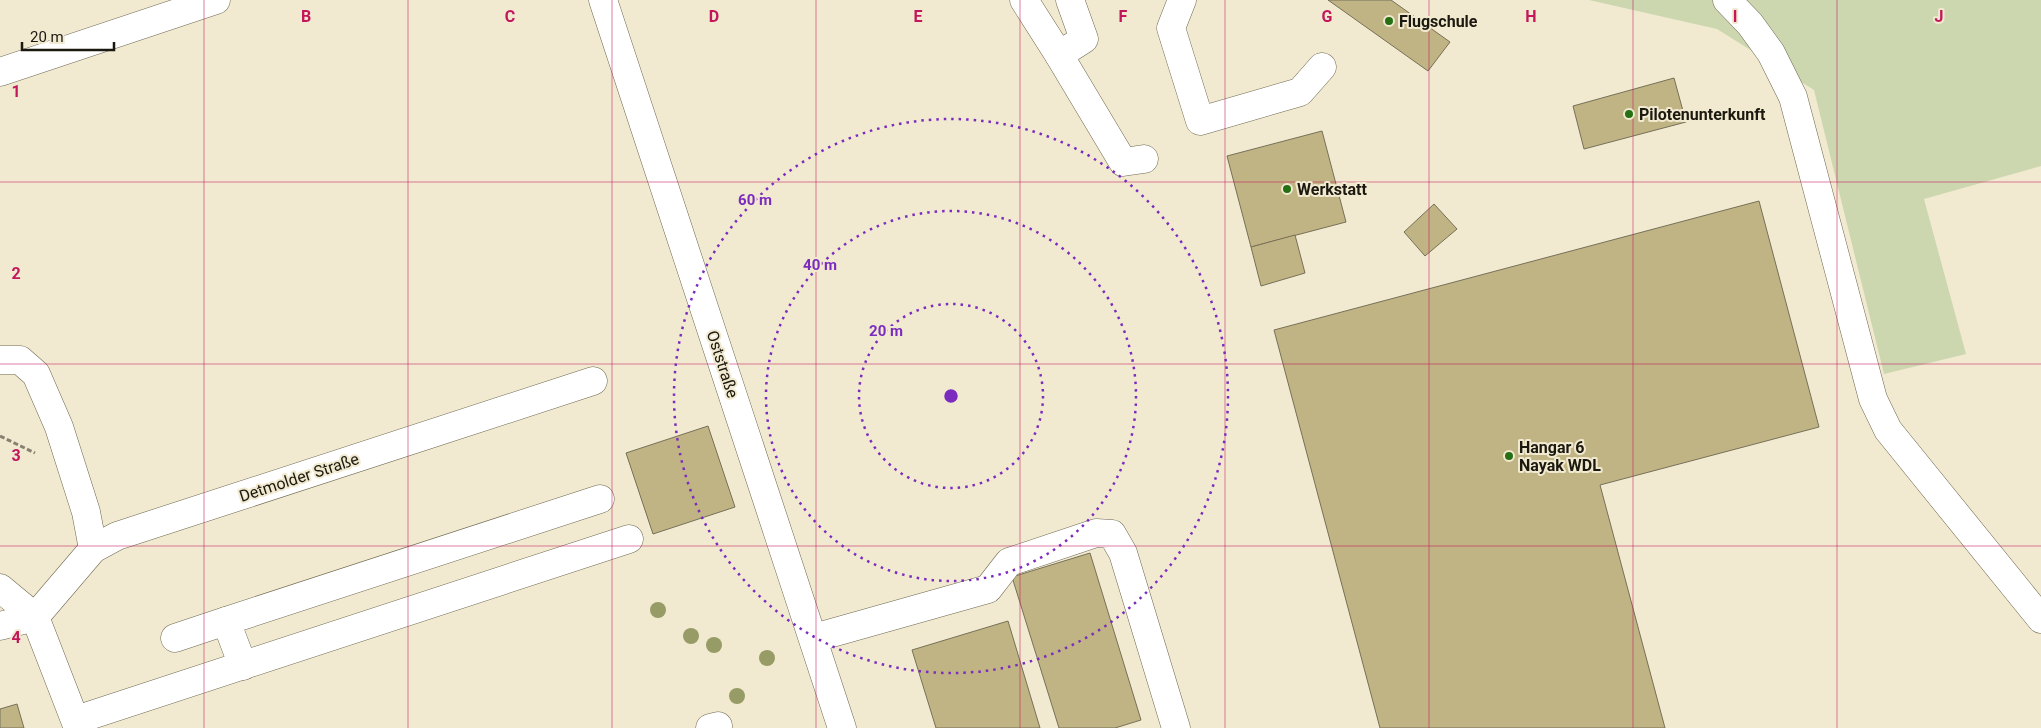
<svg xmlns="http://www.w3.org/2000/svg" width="2041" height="728" font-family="Roboto,sans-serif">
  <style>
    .green { fill: #ccd6af }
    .building { fill: #c1b484; stroke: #767058 }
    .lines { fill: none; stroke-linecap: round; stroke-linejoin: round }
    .minor-casing { stroke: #6e6851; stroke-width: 29 }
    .path { stroke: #878270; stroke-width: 3; stroke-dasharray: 5 2.5; stroke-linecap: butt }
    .minor { stroke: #fff; stroke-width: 28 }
    .tree { fill: #979b66 }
    .grid { fill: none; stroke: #c2185b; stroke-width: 1; stroke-opacity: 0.55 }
    .ring { fill: none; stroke: #7b2cbf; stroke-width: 2.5; stroke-dasharray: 2.5 5 }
    .poi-dot { fill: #247013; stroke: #f1ead0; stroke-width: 2 }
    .labels { text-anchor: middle; stroke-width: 4; stroke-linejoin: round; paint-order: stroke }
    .poi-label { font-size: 16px; font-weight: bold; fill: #1b180f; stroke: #f1ead0; text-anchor: start }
    .street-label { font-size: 16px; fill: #1b180f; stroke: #f1ead0 }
    .grid-label { font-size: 16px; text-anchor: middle; font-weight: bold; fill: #c2185b; stroke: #f1ead0; stroke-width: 4; stroke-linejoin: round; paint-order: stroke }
    .centre { fill: #7b2cbf; stroke: #f1ead0; stroke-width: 2.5 }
    .ring-label { font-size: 15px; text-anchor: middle; font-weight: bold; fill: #7b2cbf; stroke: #f1ead0; stroke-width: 4; stroke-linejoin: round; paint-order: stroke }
  </style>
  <rect width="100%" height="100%" fill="#f1ead0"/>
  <path class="green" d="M1589,0H2041V166L1924,199L1966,354L1884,374L1814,90L1717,29Z"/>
  <g class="building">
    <path d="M1328,0H1391L1450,42L1428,71Z"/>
    <path d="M1674,78L1686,122L1584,149L1573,106Z"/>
    <path d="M1322,131L1346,222L1251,247L1227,156Z"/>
    <path d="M1759,201L1819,427L1600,485L1665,728H1380L1274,330Z"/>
    <path d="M1434,204L1457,229L1425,256L1404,232Z"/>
    <path d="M1295,235L1305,273L1261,286L1251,247Z"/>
    <path d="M708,426L735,507L653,534L626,453Z"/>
    <path d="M1090,553L1141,720L1115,728H1059L1012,577Z"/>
    <path d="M1008,621L1040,728H936L912,650Z"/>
    <path d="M17,704L24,728H0V709Z"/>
  </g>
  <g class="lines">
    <g class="minor-casing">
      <g id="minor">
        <path d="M603,0L842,728"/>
        <path d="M1024,0L1059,55"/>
        <path d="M1070,0L1084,39L1059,55L1123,162L1144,159"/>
        <path d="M1182,0L1171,28L1200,121L1300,92L1322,67"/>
        <path d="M1727,0L1750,24L1771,53L1793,97L1873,399L1888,430L2041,619"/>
        <path d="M0,72L216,0"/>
        <path d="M0,360H20L36,374L59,427L86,512L93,549"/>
        <path d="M0,588L35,617L78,728"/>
        <path d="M0,626L35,617L93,549L117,536L593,381"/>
        <path d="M175,638L226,621"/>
        <path d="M814,638L988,589L1009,562L1096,533L1112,534L1123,553L1176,728"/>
        <path d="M243,666L226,621L600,499"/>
        <path d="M76,720L629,539"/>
        <path d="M710,728L718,726"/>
      </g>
    </g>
    <path class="path" d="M0,436L35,453"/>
    <use href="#minor" class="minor"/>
  </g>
  <g class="tree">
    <circle cx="658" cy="610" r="8"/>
    <circle cx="691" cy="636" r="8"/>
    <circle cx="714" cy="645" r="8"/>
    <circle cx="767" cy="658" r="8"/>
    <circle cx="737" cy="696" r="8"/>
  </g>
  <path class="grid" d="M204,0V728M408,0V728M612,0V728M816,0V728M1020,0V728M1225,0V728M1429,0V728M1633,0V728M1837,0V728M0,182H2041M0,364H2041M0,546H2041"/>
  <g class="ring">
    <circle cx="951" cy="396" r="92"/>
    <circle cx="951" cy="396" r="185"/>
    <circle cx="951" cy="396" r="277"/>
  </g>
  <g class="poi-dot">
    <circle cx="1389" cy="21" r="5"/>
    <circle cx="1629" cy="114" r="5"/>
    <circle cx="1287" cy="189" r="5"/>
    <circle cx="1509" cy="456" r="5"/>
  </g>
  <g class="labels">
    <g class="poi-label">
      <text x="1399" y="27">Flugschule</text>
      <text x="1639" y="120">Pilotenunterkunft</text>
      <text x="1297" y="195">Werkstatt</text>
      <text x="1519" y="453">Hangar 6<tspan x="1519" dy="18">Nayak WDL</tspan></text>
    </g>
    <g class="street-label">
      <text transform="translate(723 364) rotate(72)" y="6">Oststraße</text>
      <text transform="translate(299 477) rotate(-18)" y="6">Detmolder Straße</text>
    </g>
  </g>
  <g class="grid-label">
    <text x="306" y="22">B</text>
    <text x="510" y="22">C</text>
    <text x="714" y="22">D</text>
    <text x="918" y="22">E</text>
    <text x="1123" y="22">F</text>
    <text x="1327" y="22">G</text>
    <text x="1531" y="22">H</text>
    <text x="1735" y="22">I</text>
    <text x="1939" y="22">J</text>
    <text x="16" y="97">1</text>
    <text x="16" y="279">2</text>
    <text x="16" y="461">3</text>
    <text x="16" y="643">4</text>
  </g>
  <circle cx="951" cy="396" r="8" class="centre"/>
  <g class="ring-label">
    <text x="755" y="205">60 m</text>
    <text x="820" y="270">40 m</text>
    <text x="886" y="336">20 m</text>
  </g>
  <path d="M22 42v8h92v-8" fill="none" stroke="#1b180f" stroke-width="2.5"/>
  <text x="30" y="42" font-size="15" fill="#1b180f" stroke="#f1ead0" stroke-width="4" paint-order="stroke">20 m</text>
</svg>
